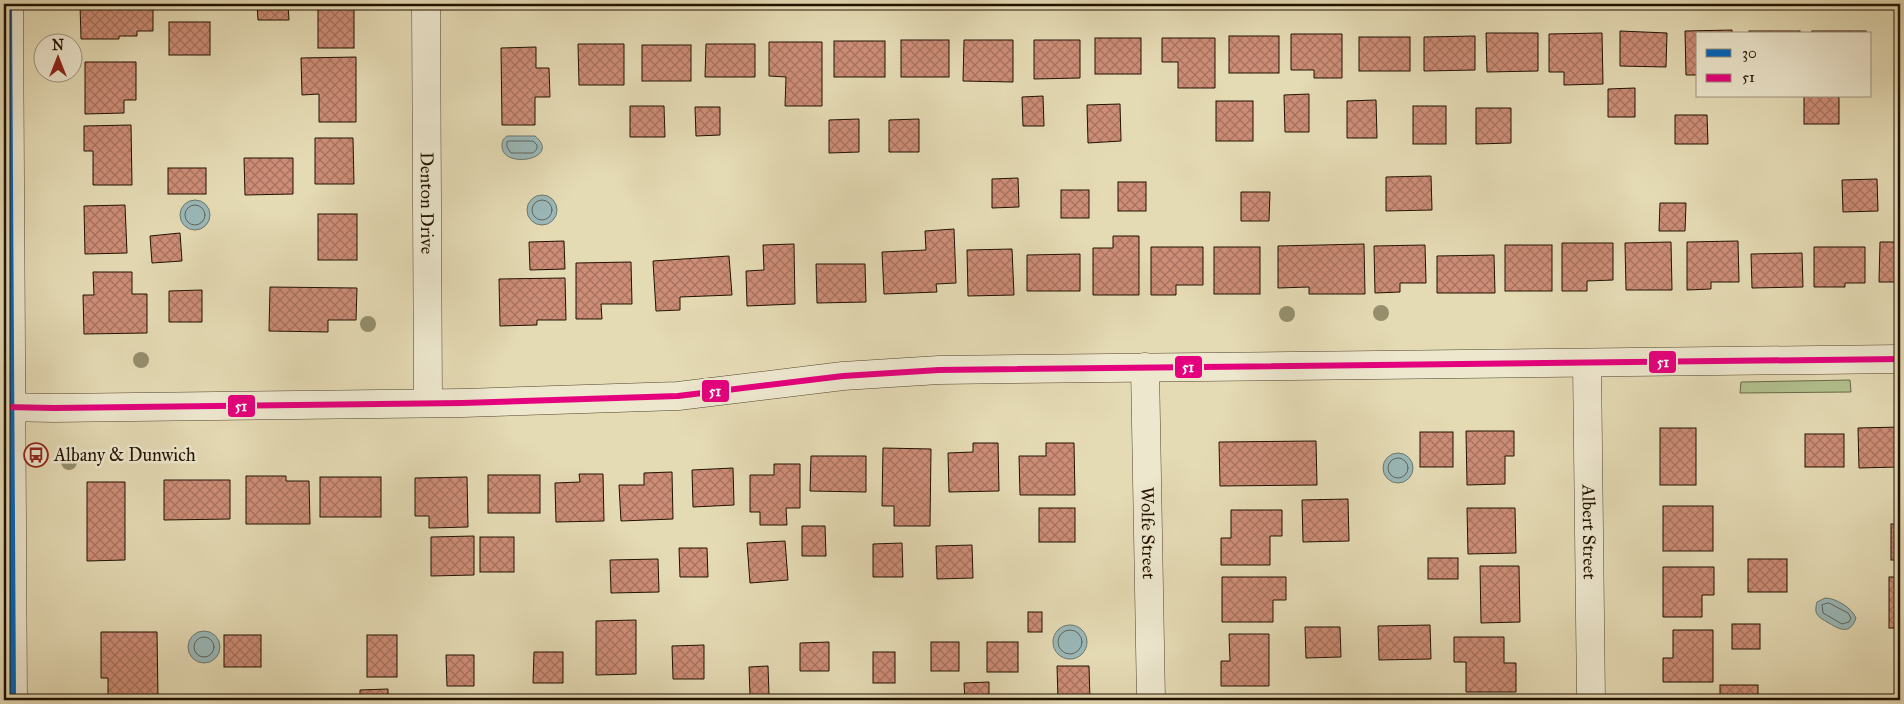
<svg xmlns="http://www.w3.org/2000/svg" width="1904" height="704" font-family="'IM FELL Great Primer',serif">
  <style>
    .green { fill: #b2c08e; stroke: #6a6947 }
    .water { fill: #9ab8b8; stroke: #6a766e }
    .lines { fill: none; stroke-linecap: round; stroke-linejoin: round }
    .shore { stroke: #5e655c; stroke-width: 1 }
    .building { fill: url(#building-cross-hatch); stroke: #221200 }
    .minor-casing { stroke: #52442d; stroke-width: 29 }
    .tertiary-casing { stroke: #52442d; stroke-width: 29 }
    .minor { stroke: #ede7ce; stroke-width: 28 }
    .tertiary { stroke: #ede7ce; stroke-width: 28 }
    .bus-1-casing { stroke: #ede7ce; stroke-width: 10 }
    .bus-2-casing { stroke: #ede7ce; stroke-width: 10 }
    .bus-1 { stroke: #0065bd; stroke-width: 6 }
    .bus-2 { stroke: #e5007d; stroke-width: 6 }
    .tree { fill: #958e6c }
    .labels { text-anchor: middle; stroke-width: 5; stroke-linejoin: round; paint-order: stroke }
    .street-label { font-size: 18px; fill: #221200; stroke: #ede7ce }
    .poi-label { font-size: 18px; fill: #221200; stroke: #ede7ce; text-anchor: start }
    .line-badge { stroke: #ede7ce; stroke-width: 2 }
    .badge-label { font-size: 14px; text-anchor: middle; font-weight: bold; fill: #fff }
  </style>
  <defs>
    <pattern id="building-cross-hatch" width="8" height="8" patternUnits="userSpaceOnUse" patternTransform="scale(1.25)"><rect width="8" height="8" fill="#cd8d77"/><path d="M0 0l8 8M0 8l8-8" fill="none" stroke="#a6725f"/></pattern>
  </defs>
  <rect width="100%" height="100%" fill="#e4dab4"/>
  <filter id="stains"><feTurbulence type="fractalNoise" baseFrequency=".004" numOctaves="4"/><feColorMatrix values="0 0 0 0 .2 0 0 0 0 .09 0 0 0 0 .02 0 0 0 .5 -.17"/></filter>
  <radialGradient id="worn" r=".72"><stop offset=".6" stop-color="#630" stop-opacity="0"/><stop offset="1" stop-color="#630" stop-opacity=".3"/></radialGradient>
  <path class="green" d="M1850,380L1851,392L1740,393L1741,382Z"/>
  <g class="water">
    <path d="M507,136H535C563,159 502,170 502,146C502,141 503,139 507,136Z"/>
    <circle cx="542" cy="210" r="15"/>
    <circle cx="195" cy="215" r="15"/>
    <circle cx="1398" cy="468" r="15"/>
    <path d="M1825,598C1836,598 1852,608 1856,618C1850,636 1839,629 1827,622C1824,620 1819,618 1817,614C1815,611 1816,606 1817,602Z"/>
    <circle cx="1070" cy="642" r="17"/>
    <circle cx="204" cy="647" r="16"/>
  </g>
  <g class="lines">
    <g class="shore">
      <path d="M510,141H533L537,145V149L533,153H511L507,147V142Z"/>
      <circle cx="542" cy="210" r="10"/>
      <circle cx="195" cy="215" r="10"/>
      <circle cx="1398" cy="468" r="10"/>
      <path d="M1829,603L1848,613L1851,618L1849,622L1842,624L1823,613L1822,605Z"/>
      <circle cx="1070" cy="642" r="12"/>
      <circle cx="204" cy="647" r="10"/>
    </g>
  </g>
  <g class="building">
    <path d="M80,4H153V31H137V36H119V39H81Z"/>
    <path d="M257,4H288L289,20H258Z"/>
    <rect x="318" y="4" width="36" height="44"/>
    <rect x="169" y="22" width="41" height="33"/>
    <path d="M1899,28H1900V102H1896V76H1899Z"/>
    <path d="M1732,30V34H1698V75H1686L1685,31Z"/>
    <path d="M1620,31L1667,33L1666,67L1620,66Z"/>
    <rect x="1749" y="31" width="51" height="3"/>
    <rect x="1812" y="31" width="54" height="3"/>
    <path d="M1486,33H1538V71L1487,72Z"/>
    <path d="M1602,33L1603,84L1564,85V72H1549V34Z"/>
    <path d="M1291,34H1342V78H1314V70H1291Z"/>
    <rect x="1229" y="36" width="50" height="37"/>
    <path d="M1475,36V70L1424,71V37Z"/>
    <rect x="1359" y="37" width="51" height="34"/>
    <rect x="1095" y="38" width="46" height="36"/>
    <path d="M1162,38H1215V88H1178V62H1162Z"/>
    <rect x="901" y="40" width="48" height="37"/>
    <path d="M964,40H1013V82L963,81Z"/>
    <path d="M1034,40H1080V78L1034,79Z"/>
    <rect x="834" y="41" width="51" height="36"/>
    <path d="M769,42H822V106H785L786,77L769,76Z"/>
    <path d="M578,44H624V85H579Z"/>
    <path d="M706,44H755V77H705Z"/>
    <rect x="642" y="45" width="49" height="36"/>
    <path d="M536,47V68H549L550,97H535V125H502L501,48Z"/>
    <path d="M356,57V122H319V94L302,95L301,58Z"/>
    <path d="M85,62H136V100H124V113L85,114Z"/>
    <path d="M1635,88V117H1608V89Z"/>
    <path d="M1309,94V132H1285L1284,95Z"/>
    <path d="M1043,96L1044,126H1023L1022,97Z"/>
    <rect x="1804" y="96" width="35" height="28"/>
    <path d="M1376,100L1377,138H1347V101Z"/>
    <rect x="1216" y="101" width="37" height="40"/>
    <path d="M1120,104L1121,141L1088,143L1087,105Z"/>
    <path d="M630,106H664L665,137H630Z"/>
    <rect x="1413" y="106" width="33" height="38"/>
    <path d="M695,107H720V135L696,136Z"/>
    <path d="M1476,108H1511V143L1476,144Z"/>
    <path d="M1675,115H1707L1708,144H1675Z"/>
    <path d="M859,119V152L829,153V120Z"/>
    <path d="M919,119V152H889V120Z"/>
    <path d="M131,125L132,185H93V151H84V126Z"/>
    <path d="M315,138H353L354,184H315Z"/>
    <path d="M244,158H293V194L245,195Z"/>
    <rect x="168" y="168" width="38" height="26"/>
    <path d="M1431,176L1432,210L1386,211V177Z"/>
    <path d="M1018,178L1019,207L992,208V179Z"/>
    <path d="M1877,179L1878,211L1843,212L1842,180Z"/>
    <rect x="1118" y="182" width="28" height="29"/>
    <rect x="1061" y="190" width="28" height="28"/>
    <path d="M1241,192H1270L1269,221H1241Z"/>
    <path d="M1660,203H1686L1685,231H1659Z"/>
    <path d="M125,205L127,253L85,254L84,206Z"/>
    <rect x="318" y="214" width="39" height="46"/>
    <path d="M954,229L956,283L936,284L937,292L884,294L882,252L926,250L925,231Z"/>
    <path d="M180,233L182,261L152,263L150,236Z"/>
    <path d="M1113,236H1139V295H1093V248H1113Z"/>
    <path d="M564,241L565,269L530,270L529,242Z"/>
    <path d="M1738,241L1739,282H1711V289L1687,290V242Z"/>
    <path d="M1671,242L1672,290H1626L1625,243Z"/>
    <path d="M1880,242H1900V287V282H1879Z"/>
    <path d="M1562,243H1613V280L1587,281V291H1562Z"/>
    <path d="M794,244L795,304L747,306L746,271L764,270L763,245Z"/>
    <path d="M1364,244L1365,294H1309V287L1278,288V246Z"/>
    <path d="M1425,245L1426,283H1400V292L1375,293L1374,246Z"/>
    <rect x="1505" y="245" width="47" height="46"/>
    <path d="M1151,247H1203V285H1176V295H1151Z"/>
    <rect x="1214" y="247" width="46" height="47"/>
    <path d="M1814,247H1865V283H1845V287H1814Z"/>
    <path d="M1012,249L1014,295L968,296L967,250Z"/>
    <path d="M1802,253L1803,287L1752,288L1751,254Z"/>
    <path d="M1080,254V291H1027V255Z"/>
    <path d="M1494,255L1495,293H1437V256Z"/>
    <path d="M729,256L732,295L680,297V310L656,311L653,261Z"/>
    <path d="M631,262L632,304H601L602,319H576V263Z"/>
    <path d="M816,264H865L866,302L817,303Z"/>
    <path d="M93,272H132V294H147V333L84,334L83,295H94Z"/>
    <path d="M565,278L566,320H537V325L500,326L499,279Z"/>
    <path d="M270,287L357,288L356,320H328V332L269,331Z"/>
    <path d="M202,290V322H169V291Z"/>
    <path d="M1900,427V487H1899V467L1859,468L1858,428Z"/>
    <rect x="1660" y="428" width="36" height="57"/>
    <path d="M1466,431H1514V456H1505V484L1467,485Z"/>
    <rect x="1420" y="432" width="33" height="35"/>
    <rect x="1805" y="434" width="39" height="33"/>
    <path d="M1316,441L1317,485L1220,486L1219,442Z"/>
    <path d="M973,443H998L999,491L949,492L948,453L973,452Z"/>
    <path d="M1046,443H1074L1075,495H1020L1019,456H1046Z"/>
    <path d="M883,448L931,449L930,526H894V506H882Z"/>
    <path d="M811,456H866V492L810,491Z"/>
    <path d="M774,464H800V508H786L787,525H760V512H750V475H774Z"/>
    <path d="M733,468L734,505L693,507L692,470Z"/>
    <path d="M672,472L673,519L621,521L619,485H644V473Z"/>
    <path d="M579,474H603L604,521L556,522L555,483L580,482Z"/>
    <rect x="488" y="475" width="52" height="38"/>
    <path d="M246,476H286V481H309L310,524H246Z"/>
    <rect x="320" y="477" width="61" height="40"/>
    <path d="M467,477L468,527L429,528V516H415V478Z"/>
    <path d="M164,480H230V519L164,520Z"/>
    <path d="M87,482H125V560L87,561Z"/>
    <path d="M1348,499L1349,541L1303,542L1302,500Z"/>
    <rect x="1663" y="506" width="50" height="45"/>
    <rect x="1039" y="508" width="36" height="34"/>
    <path d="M1467,508H1515L1516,553L1468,554Z"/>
    <path d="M1231,510H1282V536H1270V565H1221V538H1231Z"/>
    <rect x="1891" y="524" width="9" height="36"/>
    <path d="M802,526H825L826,556H802Z"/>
    <path d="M474,536V575L431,576V537Z"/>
    <rect x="480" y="537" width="34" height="35"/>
    <path d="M785,541L788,580L750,583L747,543Z"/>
    <path d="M902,543L903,577H873V544Z"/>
    <path d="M972,545L973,578L937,579L936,546Z"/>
    <path d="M679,548H707L708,577H680Z"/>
    <rect x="1428" y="558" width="30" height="21"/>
    <path d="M658,559L659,592L611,593L610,560Z"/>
    <rect x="1748" y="559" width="39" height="33"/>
    <path d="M1480,566H1519L1520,622L1481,623Z"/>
    <path d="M1663,567H1714V595H1702V617H1663Z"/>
    <path d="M1222,577H1286V600H1273V622H1222Z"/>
    <rect x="1889" y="577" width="11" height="51"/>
    <rect x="1028" y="612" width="14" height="20"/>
    <path d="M636,620V674L596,675V621Z"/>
    <rect x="1732" y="624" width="28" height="25"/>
    <path d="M1430,625L1431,659L1379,660L1378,626Z"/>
    <path d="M1305,627H1340L1341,657L1306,658Z"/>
    <path d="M1673,630H1713V682H1663V658H1673Z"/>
    <path d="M101,632H157L158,700H108V678H101Z"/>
    <path d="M1229,634H1269V686H1221V661H1230Z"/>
    <rect x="224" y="635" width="37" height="32"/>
    <rect x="367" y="635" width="30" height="42"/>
    <path d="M1454,637H1504V663H1516V692H1466V662H1454Z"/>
    <path d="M829,642V671H800V643Z"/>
    <rect x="931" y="642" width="28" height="29"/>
    <rect x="987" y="642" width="31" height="30"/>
    <path d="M704,645V679H673L672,646Z"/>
    <path d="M534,652H563V683H533Z"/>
    <rect x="873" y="652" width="22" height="31"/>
    <path d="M446,655H474V686H447Z"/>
    <path d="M768,666L769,695H750L749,667Z"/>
    <path d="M1057,666H1089L1090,700H1058Z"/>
    <path d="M989,682V697L1010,696V700H965L964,683Z"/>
    <rect x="1720" y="685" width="38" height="15"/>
    <path d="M388,689V700H360V690Z"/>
    <path d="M1271,695V700H1222V696Z"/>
    <path d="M1698,695V700H1662L1661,696Z"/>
  </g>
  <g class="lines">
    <g class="minor-casing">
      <g id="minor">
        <path id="s1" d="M426,4L428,402"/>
        <path id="s2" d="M1587,363L1591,700"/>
        <path id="s3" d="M1145,367L1151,700"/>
        <path d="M4,407L54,408L463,403L678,396L843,376L939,370L1900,359"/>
      </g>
    </g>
    <g class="tertiary-casing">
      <path id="tertiary" d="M9,4L13,700"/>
    </g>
    <use href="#minor" class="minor"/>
    <use href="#tertiary" class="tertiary"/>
    <g class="bus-1-casing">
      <path id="bus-1" d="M9,4L13,700"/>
    </g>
    <g class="bus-2-casing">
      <path id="bus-2" d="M4,407L54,408L463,403L678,396L843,376L939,370L1900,359"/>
    </g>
    <use href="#bus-1" class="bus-1"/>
    <use href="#bus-2" class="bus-2"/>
  </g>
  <g class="tree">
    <circle cx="1381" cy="313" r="8"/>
    <circle cx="1287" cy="314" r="8"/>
    <circle cx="368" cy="324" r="8"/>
    <circle cx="141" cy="360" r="8"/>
    <circle cx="69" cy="462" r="8"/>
  </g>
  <defs>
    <g id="bus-ring" transform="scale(1.25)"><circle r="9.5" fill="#ede7ce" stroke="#8f2418" stroke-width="1.5"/><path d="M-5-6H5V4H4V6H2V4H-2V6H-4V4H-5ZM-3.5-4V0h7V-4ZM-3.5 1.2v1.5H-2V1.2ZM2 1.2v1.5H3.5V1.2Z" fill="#8f2418"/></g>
  </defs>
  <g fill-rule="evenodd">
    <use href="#bus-ring" x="36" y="455"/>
  </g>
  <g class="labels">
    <g class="street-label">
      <text dy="6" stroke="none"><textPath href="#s1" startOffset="199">Denton Drive</textPath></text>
      <text dy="6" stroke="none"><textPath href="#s2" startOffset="169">Albert Street</textPath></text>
      <text dy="6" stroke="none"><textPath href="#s3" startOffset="166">Wolfe Street</textPath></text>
    </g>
    <g class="poi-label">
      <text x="54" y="461">Albany &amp; Dunwich</text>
    </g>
  </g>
  <g class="line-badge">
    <rect x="1648" y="350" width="29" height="24" rx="5" fill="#e5007d"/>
    <rect x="1174" y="355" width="29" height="24" rx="5" fill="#e5007d"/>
    <rect x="701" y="379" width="29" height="24" rx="5" fill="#e5007d"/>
    <rect x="227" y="394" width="29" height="24" rx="5" fill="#e5007d"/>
  </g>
  <g class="badge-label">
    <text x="1663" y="367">51</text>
    <text x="1188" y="372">51</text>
    <text x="715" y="396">51</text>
    <text x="241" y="411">51</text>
  </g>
  <rect width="1904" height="704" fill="none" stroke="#e4dab4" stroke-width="20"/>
  <rect x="5" y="5" width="1894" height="694" fill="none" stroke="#221200" stroke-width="2.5"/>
  <rect x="10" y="10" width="1884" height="684" fill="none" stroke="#221200"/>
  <rect x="1696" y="32" width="175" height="65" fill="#ede7ce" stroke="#9c927c"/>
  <rect x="1706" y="49" width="25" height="8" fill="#0065bd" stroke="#9c927c"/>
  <text x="1742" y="58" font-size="15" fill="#221200">30</text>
  <rect x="1706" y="74" width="25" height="8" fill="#e5007d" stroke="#9c927c"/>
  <text x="1742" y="82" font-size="15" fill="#221200">51</text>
  <g transform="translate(58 58)"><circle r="24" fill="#ede7ce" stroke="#9c927c"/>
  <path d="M0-4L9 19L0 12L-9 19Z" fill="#8f2418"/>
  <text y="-8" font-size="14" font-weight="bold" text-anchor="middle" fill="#221200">N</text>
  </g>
  <rect width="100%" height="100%" filter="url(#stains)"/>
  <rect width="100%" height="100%" fill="url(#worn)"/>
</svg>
